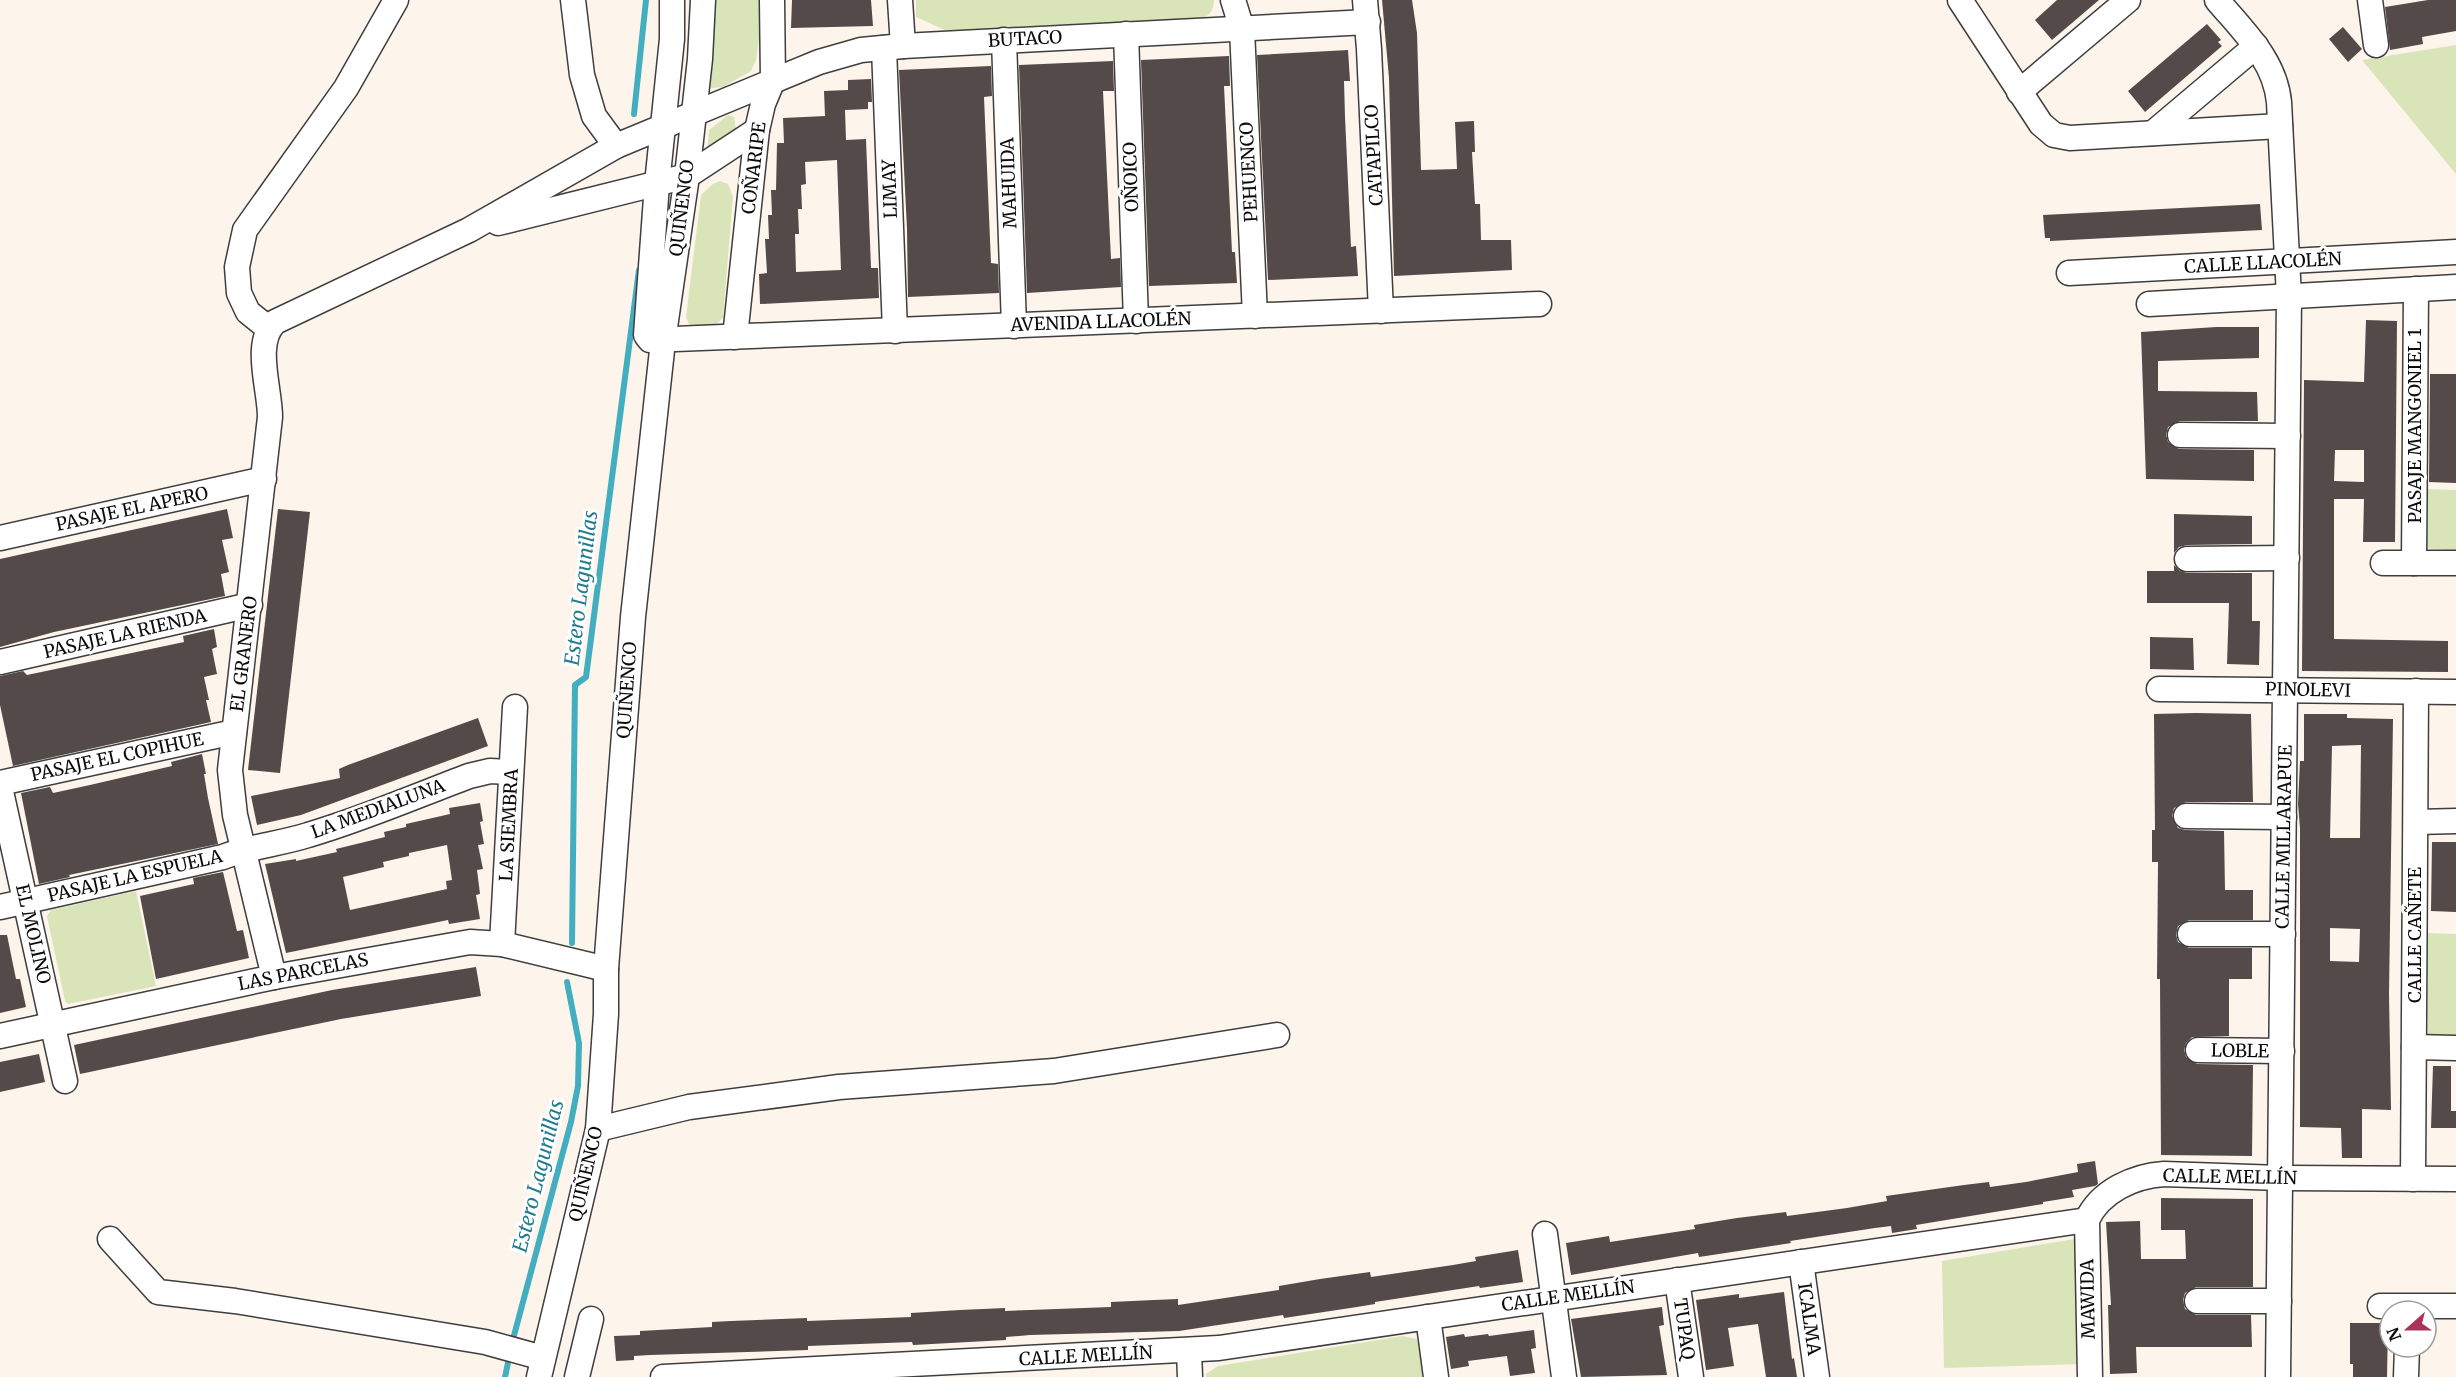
<svg xmlns="http://www.w3.org/2000/svg" width="2456" height="1377" font-family="Merriweather,serif">
  <style>
    .green { fill: #dae4b9 }
    .lines { fill: none; stroke-linecap: round; stroke-linejoin: round }
    .stream { stroke: #43aebf; stroke-width: 6 }
    .building { fill: #534a49; fill-rule: evenodd }
    .minor-casing { stroke: #3e3e3e; stroke-width: 27 }
    .minor { stroke: #fff; stroke-width: 24 }
    .labels { text-anchor: middle; stroke-width: 6; stroke-linejoin: round; paint-order: stroke }
    .street-label { font-size: 18px; fill: #0b0b0b; stroke: #fff }
    .water-label { font-size: 20px; font-style: italic; fill: #227c90; stroke: #fff }
  </style>
  <rect width="100%" height="100%" fill="#fdf5eb"/>
  <g class="green">
    <path d="M713,0H759V39L756,60L751,71L723,87L711,88L707,82Z"/>
    <path d="M916,0H1214V1C1212,16 1207,17 1194,20L949,32L916,17Z"/>
    <path d="M2456,45V174L2362,60Z"/>
    <path d="M728,115L734,117L736,129L707,156L709,130Z"/>
    <path d="M720,181L728,184L733,197L723,317C714,329 702,330 689,324L686,317L701,195L713,184Z"/>
    <path d="M2424,489L2456,490V551L2426,548Z"/>
    <path d="M136,891L156,986L68,1004L65,1001L47,916L51,910Z"/>
    <path d="M2427,933L2456,934V1038H2428Z"/>
    <path d="M2081,1238L2083,1364L1944,1368L1942,1261Z"/>
    <path d="M1402,1336L1417,1339L1424,1377H1206V1374L1218,1366Z"/>
  </g>
  <g class="lines">
    <g class="stream">
      <path d="M634,114L646,0"/>
      <path d="M572,943L575,685L586,677L639,270"/>
      <path d="M512,1343L571,1122L578,1086L579,1043L567,982"/>
      <path d="M505,1377L510,1353"/>
    </g>
  </g>
  <g class="building">
    <path d="M792,0H871L873,26L791,28Z"/>
    <path d="M1382,0H1412L1417,33L1421,170L1457,169L1455,122L1474,121L1475,152H1472L1475,204H1480L1481,240H1511L1512,270L1394,276L1389,78Z"/>
    <path d="M2057,0H2099L2052,40L2035,20Z"/>
    <path d="M2428,0H2456V31L2422,37L2423,44L2390,50L2385,7Z"/>
    <path d="M2207,24L2221,40L2218,42L2222,46L2145,112L2128,91Z"/>
    <path d="M2343,27L2362,49L2348,62L2329,39Z"/>
    <path d="M1348,50L1350,81H1344L1345,117L1351,247L1356,246L1358,276L1268,280L1257,55Z"/>
    <path d="M1229,56L1230,86H1224L1232,252H1235L1237,283L1149,286L1141,60Z"/>
    <path d="M1113,61L1114,91H1103L1111,259L1120,258L1121,287L1027,293L1019,65Z"/>
    <path d="M991,66L992,96L984,97L991,263L998,264L999,293L908,297L907,229L899,70Z"/>
    <path d="M871,79L872,102H868V109L845,110L846,140L866,139L871,268H878L879,298L760,304L759,274L767,273L765,239H769L768,215H772L771,190H776L777,143H784L783,118L825,116L824,91L848,90V80ZM837,160L841,270L796,272L795,234H799L798,209H802L801,185L806,184L805,162Z"/>
    <path d="M2260,204L2262,230L2050,241V238H2045L2043,215Z"/>
    <path d="M2366,320L2397,321L2395,542H2363L2364,499H2334V639L2448,641V672L2302,671L2304,380L2364,382ZM2335,450H2364V482L2334,481Z"/>
    <path d="M2216,327H2259V358L2158,361V391L2257,392L2258,421H2180L2168,427L2166,435L2168,442L2179,449L2254,450V481L2146,479L2141,332Z"/>
    <path d="M2430,374H2456V483L2429,482Z"/>
    <path d="M227,509L233,538L222,540L229,572L221,574L225,596L54,632L0,647V559Z"/>
    <path d="M278,509L310,512L280,773L248,770Z"/>
    <path d="M2174,514L2252,516V544L2187,545L2179,547L2174,553Z"/>
    <path d="M2174,565L2180,571L2187,573H2252V621H2260L2259,665L2227,664L2229,603H2147V571H2174Z"/>
    <path d="M214,629L217,647L212,649L217,674L204,677L209,700H206L211,722L13,766L0,705V676L23,671L27,675L184,642L183,636Z"/>
    <path d="M2150,637L2193,638L2194,670L2150,669Z"/>
    <path d="M2196,713L2251,714L2253,802H2186L2174,808L2172,816L2178,828L2185,830L2224,831L2225,890H2253V920H2189L2178,926L2176,935L2178,942L2189,948H2252V979H2229V1036L2192,1037L2186,1043L2184,1050L2186,1057L2197,1064L2253,1065L2252,1156L2161,1155L2160,979H2157L2158,862H2152V830H2155L2154,714Z"/>
    <path d="M2304,714H2347V718L2393,719L2389,994L2391,1110L2362,1109V1158H2342L2341,1128L2300,1127V828L2298,804L2300,761H2304ZM2361,745L2360,838H2330L2332,746ZM2330,928L2360,929L2359,962L2330,961Z"/>
    <path d="M478,718L488,746L301,815L257,825L251,796L340,778L339,769L348,765Z"/>
    <path d="M202,754L206,774H204L208,798L218,844L69,875L70,877L39,884L21,793L50,787L53,793L90,785L172,766L171,762Z"/>
    <path d="M480,803L483,821L480,822L484,844L478,845L483,869L477,870L480,894L476,895L480,919L449,924L448,920L286,953L265,864L296,859V861L337,852L336,849L385,837L384,832L406,827V824L450,814L449,808ZM447,845L452,880L446,881L447,889L350,910L343,877L384,867L383,862L409,856V853Z"/>
    <path d="M2432,842H2456V912L2431,911Z"/>
    <path d="M223,872L237,931L243,930L249,958L156,979L140,896L194,884L193,878Z"/>
    <path d="M0,935H7L16,979H20L26,1007L0,1013Z"/>
    <path d="M476,967L481,996L341,1019L80,1074L74,1045L332,990Z"/>
    <path d="M39,1054L45,1082L0,1092V1062Z"/>
    <path d="M2433,1066H2451V1111H2456V1128H2431Z"/>
    <path d="M2095,1161L2098,1184L2095,1186L2072,1190L2074,1197L2043,1202V1204L1916,1225L1917,1229L1892,1233L1891,1226L1875,1228L1790,1241L1791,1243L1699,1257L1698,1253L1571,1275L1566,1243L1609,1236L1610,1242L1695,1229L1694,1225L1737,1218L1786,1212L1787,1216L1847,1208L1887,1201L1886,1196L1964,1185L1989,1182L1990,1187L2026,1182L2078,1172L2077,1164Z"/>
    <path d="M2161,1198L2253,1199V1287H2196L2185,1293L2183,1300L2185,1309L2196,1315H2251L2252,1347H2136L2137,1373L2110,1374L2108,1305H2111L2106,1222L2140,1221L2141,1259H2186L2185,1230H2161Z"/>
    <path d="M1518,1250L1523,1282L1480,1288L1479,1286L1375,1302V1304L1357,1307L1284,1318L1283,1315L1179,1331L1030,1335L1006,1337V1340L913,1345L912,1342L808,1346V1350L650,1355L634,1356V1360L616,1361L614,1336L640,1335V1331L712,1327V1322L731,1321L807,1318V1321L911,1317V1313L960,1310L1005,1308V1311L1111,1307V1302L1154,1300L1178,1299V1305L1279,1290V1286L1320,1279L1370,1272L1371,1277L1453,1265L1476,1261L1475,1257Z"/>
    <path d="M1784,1292L1792,1359L1794,1358L1797,1377H1766L1758,1324L1728,1328L1734,1366L1706,1370L1696,1300L1739,1294V1298Z"/>
    <path d="M1662,1307L1664,1325L1659,1326L1667,1375L1581,1377L1571,1319Z"/>
    <path d="M2350,1323H2388L2387,1377H2353V1364H2350Z"/>
    <path d="M1534,1330L1536,1348L1531,1349L1535,1373L1510,1376L1507,1356L1468,1361L1469,1366L1451,1369L1446,1337L1464,1334L1465,1337L1488,1334L1489,1336Z"/>
  </g>
  <g class="lines">
    <g class="minor-casing">
      <g id="minor">
        <path d="M573,0L582,75L594,116L616,146"/>
        <path d="M672,0V39L657,184L646,335L650,340L1539,304"/>
        <path d="M900,0L903,46"/>
        <path d="M1233,0L1242,29L1255,316"/>
        <path d="M1365,0L1369,49L1381,311"/>
        <path d="M1960,0L2041,124L2054,135L2070,138L2280,126"/>
        <path d="M2217,0C2243,31 2275,60 2279,102L2289,297L2278,1377"/>
        <path d="M2370,0L2376,45"/>
        <path d="M1126,34L1136,321"/>
        <path d="M1004,40L1014,326"/>
        <path d="M884,48L895,331"/>
        <path d="M2019,92L2128,0"/>
        <path d="M2153,133L2256,46"/>
        <path d="M498,223L687,176L757,130"/>
        <path d="M2069,273L2456,252"/>
        <path d="M2149,304L2456,287"/>
        <path d="M268,328L248,312L239,293L237,267L245,230L346,88L396,0"/>
        <path d="M735,337L757,130L763,104L773,80L772,0"/>
        <path d="M2180,435L2288,436"/>
        <path d="M0,538L264,479"/>
        <path d="M2187,559L2287,558"/>
        <path d="M2383,563H2456"/>
        <path d="M2414,563L2416,289"/>
        <path d="M0,662L250,605"/>
        <path d="M2159,689L2456,692"/>
        <path d="M0,783L234,732"/>
        <path d="M0,787L65,1081"/>
        <path d="M2186,816L2284,817"/>
        <path d="M2416,822L2456,821"/>
        <path d="M0,907L223,857C251,846 280,844 308,835C363,819 416,796 469,776L490,771L511,772"/>
        <path d="M2190,934H2283"/>
        <path d="M502,944L515,707"/>
        <path d="M274,977L235,815L230,770L270,417C270,388 253,343 275,322L469,230L616,146L819,62L861,50L903,46L1368,22"/>
        <path d="M0,1036L274,977L470,942L502,944L606,969"/>
        <path d="M2414,1047L2456,1048"/>
        <path d="M2198,1050L2282,1051"/>
        <path d="M598,1129L689,1107L839,1087L1054,1071L1277,1035"/>
        <path d="M2413,1179L2416,691"/>
        <path d="M1545,1234L1564,1377"/>
        <path d="M110,1239L158,1292L235,1301L485,1342L543,1358"/>
        <path d="M1801,1262L1817,1377"/>
        <path d="M1677,1280L1691,1377"/>
        <path d="M2197,1301H2279"/>
        <path d="M2380,1306H2456"/>
        <path d="M1428,1317L1436,1377"/>
        <path d="M1189,1351L1190,1377"/>
        <path d="M539,1377L598,1129L606,1014V969L633,617L663,341L687,176L700,59L703,0"/>
        <path d="M577,1377L591,1319"/>
        <path d="M663,1377L1219,1348L2087,1220"/>
        <path d="M2090,1377L2087,1220C2100,1191 2134,1176 2164,1174L2280,1178L2456,1179"/>
        <path d="M2406,1377L2407,1347"/>
      </g>
    </g>
    <use href="#minor" class="minor"/>
  </g>
  <g class="labels">
    <g class="street-label">
      <text transform="translate(1025 39) rotate(-3)" y="6">BUTACO</text>
      <text transform="translate(1374 155) rotate(-93)" y="6">CATAPILCO</text>
      <text transform="translate(754 168) rotate(-83)" y="6">COÑARIPE</text>
      <text transform="translate(1249 172) rotate(-93)" y="6">PEHUENCO</text>
      <text transform="translate(1131 177) rotate(-92)" y="6">OÑOICO</text>
      <text transform="translate(1009 183) rotate(-92)" y="6">MAHUIDA</text>
      <text transform="translate(890 189) rotate(-92)" y="6">LIMAY</text>
      <text transform="translate(682 208) rotate(-83)" y="6">QUIÑENCO</text>
      <text transform="translate(2263 263) rotate(-3)" y="6">CALLE LLACOLÉN</text>
      <text transform="translate(1101 322) rotate(-2)" y="6">AVENIDA LLACOLÉN</text>
      <text transform="translate(2415 426) rotate(-90)" y="6">PASAJE MANGONIEL 1</text>
      <text transform="translate(132 509) rotate(-12)" y="6">PASAJE EL APERO</text>
      <text transform="translate(125 634) rotate(-13)" y="6">PASAJE LA RIENDA</text>
      <text transform="translate(244 654) rotate(-83)" y="6">EL GRANERO</text>
      <text transform="translate(627 690) rotate(-86)" y="6">QUIÑENCO</text>
      <text transform="translate(2308 690) rotate(1)" y="6">PINOLEVI</text>
      <text transform="translate(117 757) rotate(-12)" y="6">PASAJE EL COPIHUE</text>
      <text transform="translate(378 809) rotate(-20)" y="6">LA MEDIALUNA</text>
      <text transform="translate(509 825) rotate(-87)" y="6">LA SIEMBRA</text>
      <text transform="translate(2284 837) rotate(-89)" y="6">CALLE MILLARAPUE</text>
      <text transform="translate(135 876) rotate(-13)" y="6">PASAJE LA ESPUELA</text>
      <text transform="translate(33 934) rotate(77)" y="6">EL MOLINO</text>
      <text transform="translate(2415 935) rotate(-90)" y="6">CALLE CAÑETE</text>
      <text transform="translate(303 972) rotate(-11)" y="6">LAS PARCELAS</text>
      <text transform="translate(2240 1051) rotate(1)" y="6">LOBLE</text>
      <text transform="translate(586 1174) rotate(-77)" y="6">QUIÑENCO</text>
      <text transform="translate(2230 1177) rotate(1)" y="6">CALLE MELLÍN</text>
      <text transform="translate(1568 1296) rotate(-8)" y="6">CALLE MELLÍN</text>
      <text transform="translate(2088 1299) rotate(-91)" y="6">MAWIDA</text>
      <text transform="translate(1809 1319) rotate(82)" y="6">ICALMA</text>
      <text transform="translate(1684 1329) rotate(82)" y="6">TUPAQ</text>
      <text transform="translate(1086 1356) rotate(-3)" y="6">CALLE MELLÍN</text>
    </g>
    <g class="water-label">
      <text transform="translate(581 588) rotate(-83)" y="7">Estero Lagunillas</text>
      <text transform="translate(538 1176) rotate(-76)" y="7">Estero Lagunillas</text>
    </g>
  </g>
  <g transform="translate(2408 1329) rotate(249)"><circle r="28" fill="#ffffff" stroke="#9d9d9d" stroke-width="1.5"/>
  <path d="M0-4.5L10 22L0 15L-10 22Z" fill="#ad3257"/>
  <text y="-9" font-size="16" font-weight="bold" text-anchor="middle" fill="#0b0b0b">N</text>
  </g>
</svg>
